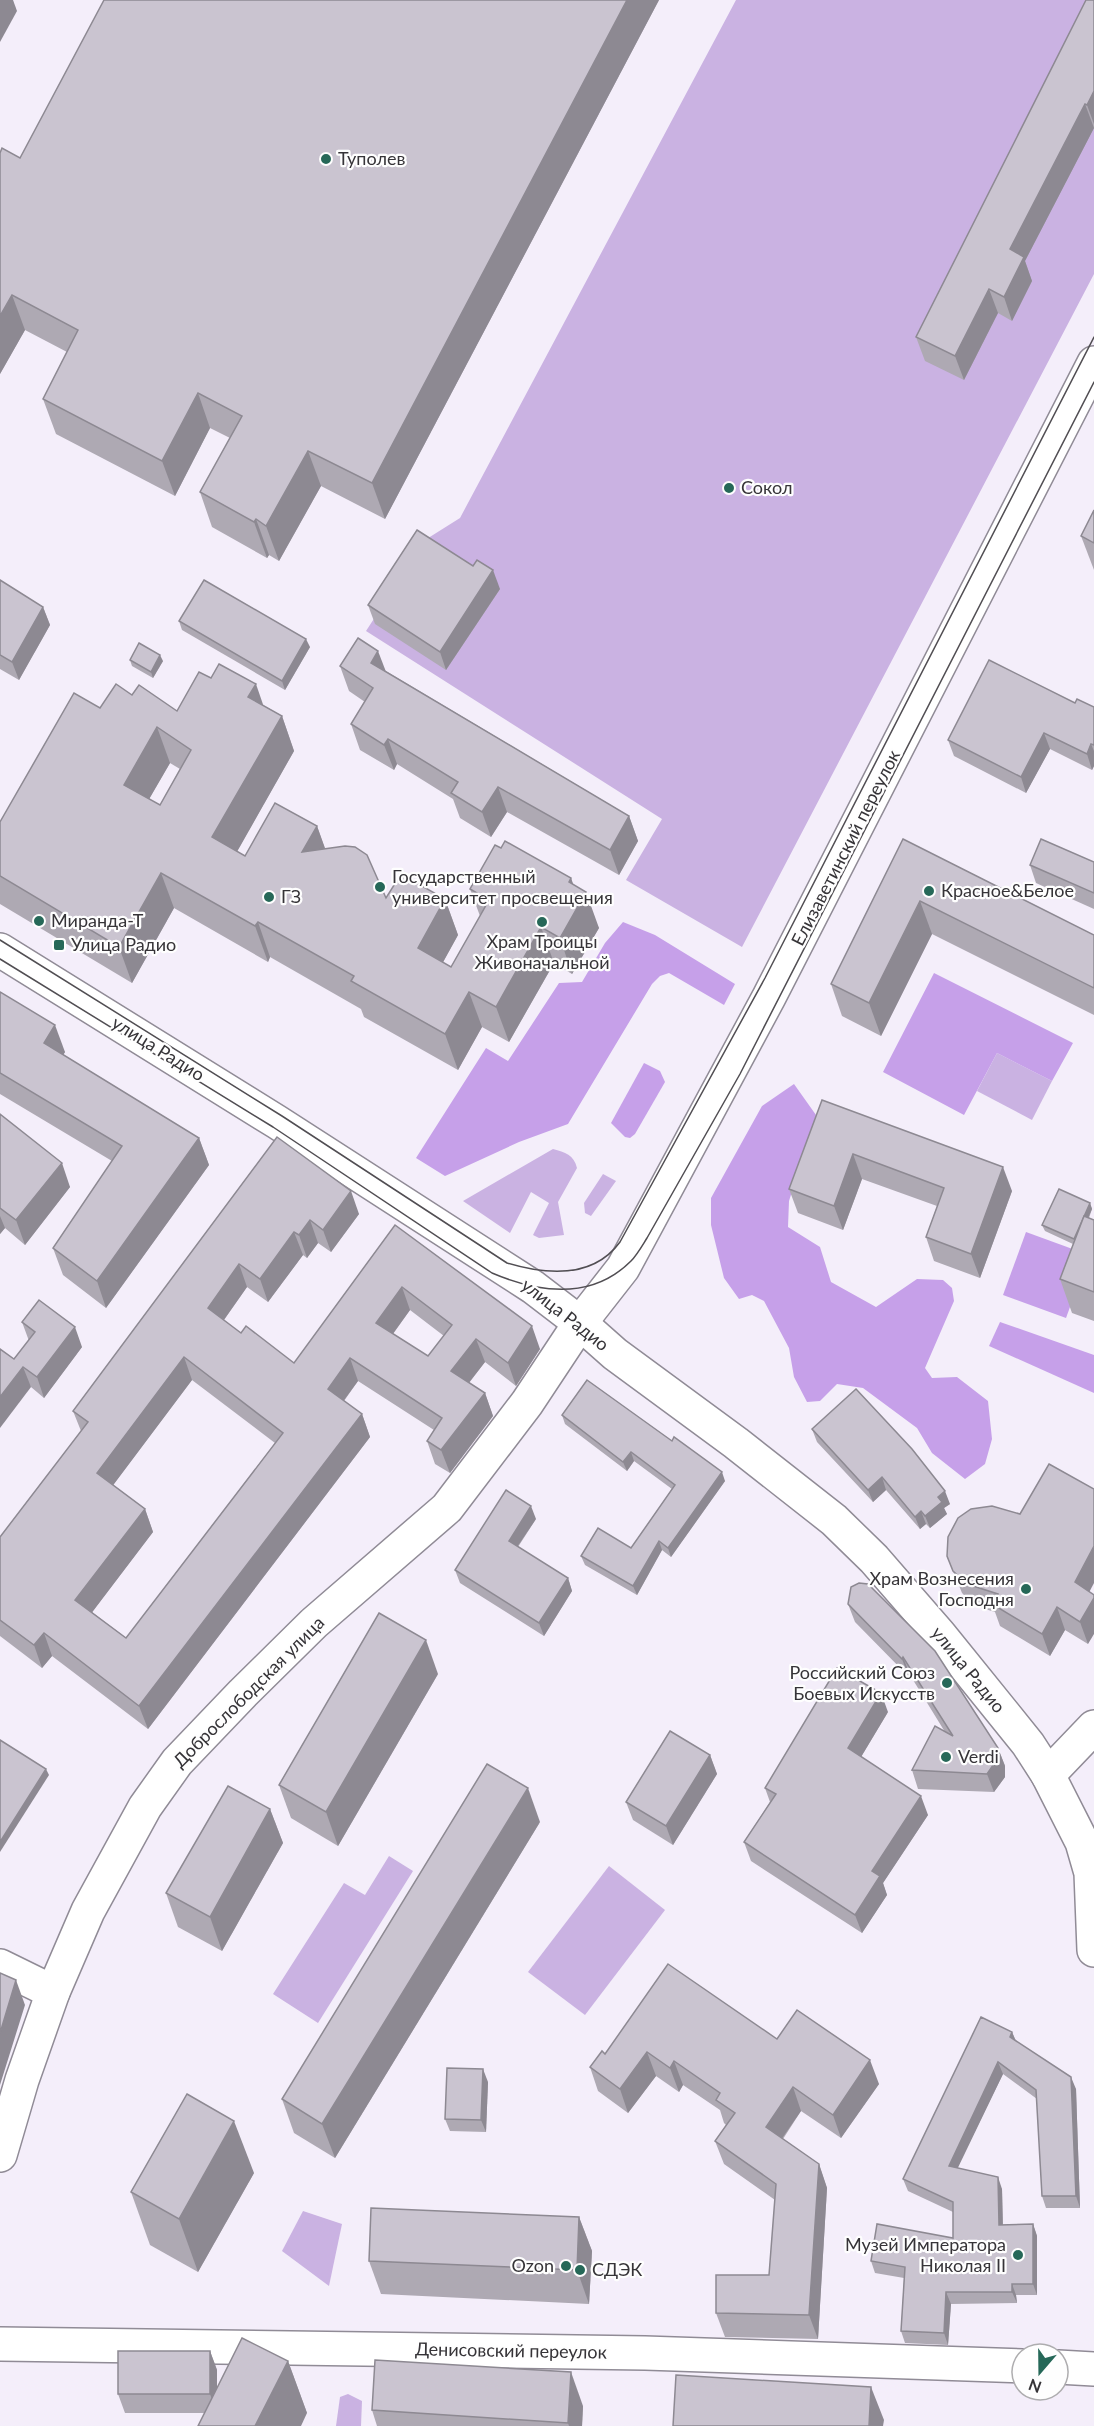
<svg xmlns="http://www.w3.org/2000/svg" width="1094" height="2426" font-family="Lato,sans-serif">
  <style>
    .green { fill: #cab2e2 }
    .forest { fill: #c6a0e9 }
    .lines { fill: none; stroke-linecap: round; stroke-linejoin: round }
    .minor-casing { stroke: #908b96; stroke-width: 36 }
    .minor { stroke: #fff; stroke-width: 33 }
    .tram { stroke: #514e53; stroke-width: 1.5 }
    .wall { fill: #aea9b3; fill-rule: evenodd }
    .shaded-wall { fill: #8d8992 }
    .building { fill: #cac4d0; stroke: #8d8992; stroke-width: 1.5; fill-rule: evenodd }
    .poi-dot { fill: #266858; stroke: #fefefe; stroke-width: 2 }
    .labels { text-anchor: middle; stroke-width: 4.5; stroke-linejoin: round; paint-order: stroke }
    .poi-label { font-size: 18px; fill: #363438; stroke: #fefefe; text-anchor: start }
    .street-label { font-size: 18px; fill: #363438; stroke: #fefefe }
  </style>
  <rect width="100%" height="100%" fill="#f4eefa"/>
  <g class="green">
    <path d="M736,0H1094V274L742,947L626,880L662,819L366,631L425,540L460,518Z"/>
    <path d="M997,1053L1052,1081L1032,1120L977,1091Z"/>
    <path d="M553,1149C565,1152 574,1155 577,1168L558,1202L564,1235L539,1238L533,1235L549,1203L531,1192L510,1233L463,1201Z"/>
    <path d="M603,1174L616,1181L591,1216L585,1213L584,1203Z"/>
    <path d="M389,1856L413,1871L318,2023L273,1994L344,1883L365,1895Z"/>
    <path d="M609,1866L665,1910L585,2015L528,1972Z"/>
    <path d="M303,2211L342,2224L329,2286L282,2251Z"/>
    <path d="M348,2394L362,2401L361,2426H336L340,2397Z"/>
  </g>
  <g class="forest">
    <path d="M623,922L655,935L735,984L724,1005L669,973L660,976L652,984L568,1124L519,1142L445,1176L416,1158L486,1048L508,1061L559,983L582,982L605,943Z"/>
    <path d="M934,973L1073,1043L1052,1081L997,1053L964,1115L883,1072Z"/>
    <path d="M644,1063L660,1071L665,1082L635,1134L630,1138L625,1137L611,1123Z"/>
    <path d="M794,1084L816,1115L789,1201L788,1227L820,1247L831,1282L876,1307L917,1279L943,1280L952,1288L954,1301L925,1368L932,1378L957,1377L988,1401L992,1439L985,1464L965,1479L932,1453L917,1428L863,1388L837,1384L820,1401L807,1402L794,1377L789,1348L764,1301L752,1295L739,1299L724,1278L711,1225V1198L762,1106Z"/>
    <path d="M1026,1232L1089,1255L1066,1318L1003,1295Z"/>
    <path d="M1000,1322L1094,1355V1393L989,1346Z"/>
  </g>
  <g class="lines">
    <g class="minor-casing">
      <g id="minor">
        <path d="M0,950L277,1122L533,1287L580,1323L615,1354L736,1443L834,1520L874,1559L940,1635L1028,1744L1048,1775L1082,1842L1091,1873L1094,1950"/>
        <path d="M1048,1775L1094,1727"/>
        <path d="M0,1966L53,1992"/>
        <path d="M0,2155L22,2080L53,1992L88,1911L145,1807L177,1762L243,1693L314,1623L447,1508L527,1403L580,1323L623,1268L769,997L1094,363"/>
        <path d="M0,2344L645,2353L1022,2366"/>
        <path d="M1058,2367L1094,2369"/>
      </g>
    </g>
    <use href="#minor" class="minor"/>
    <g class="tram">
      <path d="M0,940L282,1116L507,1263C547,1275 593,1279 620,1242L765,978L1094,337"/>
      <path d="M0,959L273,1127L492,1273C539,1293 592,1300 631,1261C637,1255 642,1246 647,1238L740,1074L1094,382"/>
    </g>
  </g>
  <g class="wall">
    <path d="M659,0L385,519L321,486L279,561L269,555L267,558L212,527L200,492L230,438L210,428L175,496L56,434L43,399L67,352L25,330L0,374L20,158Z"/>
    <path d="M1094,0V128L1025,261L1032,281L1012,321L998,313L964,380L925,361L916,337Z"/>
    <path d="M1094,510V570L1081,536Z"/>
    <path d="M0,580L43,607L50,625L19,680L0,669Z"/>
    <path d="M500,589L446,670L375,624L368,605Z"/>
    <path d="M179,621L310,647L285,690L182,630Z"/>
    <path d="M130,660L163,661L153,678L132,666Z"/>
    <path d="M340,666L386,671L629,816L638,841L619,875L507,812L491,837L460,818L453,799L397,764L394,770L360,750L351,724L365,702L349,691Z"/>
    <path d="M132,695L177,711L263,705L282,716L294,751L237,851L245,856L317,826L325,849L386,898L445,899L458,935L443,962L451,967L480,916L470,889L501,848L571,878L573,885L599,928L572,974L554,963L509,1042L482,1027L458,1070L364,1017L361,1009L270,957L268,962L174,908L132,983L0,904V822L100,708ZM170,763L180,769L160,805L149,799Z"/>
    <path d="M1075,703L1094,707V766L1092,770L1050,749L1026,793L954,756L948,740Z"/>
    <path d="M903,839L1094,935V1015L932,934L881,1036L842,1016L831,984Z"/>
    <path d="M1094,862V909L1036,883L1030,865Z"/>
    <path d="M0,992L65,1052L63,1055L199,1138L209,1165L106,1308L63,1275L53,1248L112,1161L0,1094Z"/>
    <path d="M822,1100L1012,1191L980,1278L934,1261L926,1237L937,1206L862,1179L843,1230L798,1213L789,1189Z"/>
    <path d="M0,1114L70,1187L25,1245L5,1228L0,1234Z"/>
    <path d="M277,1137L359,1214L331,1252L318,1243L307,1258L303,1255L268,1302L247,1287L224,1320L241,1333L294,1363L395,1225L540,1349L516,1386L485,1362L469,1383L485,1393L493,1416L450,1473L435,1464L427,1441L434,1430L358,1381L344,1401L362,1414L370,1437L148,1729L52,1656L42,1668L0,1636V1537L81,1431L73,1411ZM410,1310L444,1336L428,1356L393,1334ZM192,1380L275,1443L126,1638L92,1612L153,1532L145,1509L113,1485Z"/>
    <path d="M1090,1203L1092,1209L1089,1218L1094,1220V1321L1072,1313L1060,1279L1073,1244L1045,1231L1042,1225Z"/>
    <path d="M22,1322L82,1347L44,1398L31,1387L14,1359L29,1341Z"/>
    <path d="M562,1415L725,1481L671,1557L662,1550L637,1595L585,1565L581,1556L631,1548L672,1489L634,1461L627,1471L565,1424Z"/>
    <path d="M812,1429L950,1504L944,1508L947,1514L930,1528L926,1524L920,1529L886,1490L873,1502L817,1442Z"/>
    <path d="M536,1519L518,1547L568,1578L572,1591L544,1636L460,1583L455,1570Z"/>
    <path d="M947,1556L1089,1592L1088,1644L1065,1630L1050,1656L1000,1626L995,1612L975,1606L962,1593Z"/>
    <path d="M848,1604L998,1748L1005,1766V1777L994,1792L918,1789L912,1770L945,1732L910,1675L909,1677L855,1622Z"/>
    <path d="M438,1674L338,1846L291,1818L279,1785Z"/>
    <path d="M888,1712L861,1757L928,1815L883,1883L887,1895L862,1933L751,1861L744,1842L770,1802L765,1788Z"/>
    <path d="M710,1755L717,1774L673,1845L633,1820L626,1802Z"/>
    <path d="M270,1809L283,1843L222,1951L178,1927L166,1893Z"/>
    <path d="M540,1822L335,2158L294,2133L282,2099Z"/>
    <path d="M1012,2032L1016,2041L1076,2089L1080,2208H1046L1042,2196L1037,2099L1003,2074L957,2168L1002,2189L1003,2225L1033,2224L1037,2236V2295H1016L1017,2303L951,2304L948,2345L905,2343L901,2331L904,2278L875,2273L871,2261L953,2238V2212L908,2191L903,2179Z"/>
    <path d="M777,2039L879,2084L841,2138L801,2111L783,2139L819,2164L827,2188L818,2339L725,2337L716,2313L769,2275L775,2200L724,2164L715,2141L726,2125L724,2123L720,2110L683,2085L679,2092L656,2076L628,2113L598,2091L590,2067L605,2054Z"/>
    <path d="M488,2082L486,2132L450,2131L445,2119Z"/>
    <path d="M254,2173L198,2272L150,2245L131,2192Z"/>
    <path d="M579,2217L592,2251L589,2304L381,2294L369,2261Z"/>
    <path d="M210,2351L217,2370V2387L288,2361L307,2413H125L118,2394Z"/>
    <path d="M583,2406L582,2426H377L372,2410Z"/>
  </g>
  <g class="shaded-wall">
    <path d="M0,0H13L17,11L0,42Z"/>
    <path d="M627,0H659L385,519L372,483Z"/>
    <path d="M1094,91V124L1087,105Z"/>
    <path d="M1085,104L1094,128L1025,261L1032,281L1012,321L1004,297L1010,249Z"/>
    <path d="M989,289L998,313L964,380L955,356Z"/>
    <path d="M12,295L25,330L0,374V316Z"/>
    <path d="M198,393L210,428L175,496L162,461Z"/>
    <path d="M308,451L321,486L279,561L266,526Z"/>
    <path d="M256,519L269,555L267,558L254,522Z"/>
    <path d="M493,570L500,589L446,670L440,652Z"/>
    <path d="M43,607L50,625L19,680L12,662Z"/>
    <path d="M306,639L310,647L285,690L282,681Z"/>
    <path d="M378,651L388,677L371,663Z"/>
    <path d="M160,655L163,661L153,678L151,672Z"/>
    <path d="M256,684L268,719L248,697Z"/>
    <path d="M282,716L294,751L225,873L212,837Z"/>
    <path d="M157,727L170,763L137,820L124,785Z"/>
    <path d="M1044,733L1050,749L1026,793L1021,777Z"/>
    <path d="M388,739L397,764L394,770L384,745Z"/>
    <path d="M1091,744L1094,751V766L1092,770L1087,754Z"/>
    <path d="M498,787L507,812L491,837L482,812Z"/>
    <path d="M629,816L638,841L619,875L610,850Z"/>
    <path d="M317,826L330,862L302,852Z"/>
    <path d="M161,873L174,908L132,983L119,947Z"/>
    <path d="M571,878L580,903L586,892L599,928L572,974L560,938L569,882Z"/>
    <path d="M445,899L458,935L431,984L418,948Z"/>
    <path d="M920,901L932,934L881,1036L869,1003Z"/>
    <path d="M258,922L270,957L268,962L255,926Z"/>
    <path d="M541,927L554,963L509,1042L496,1007Z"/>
    <path d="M469,992L482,1027L458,1070L445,1034Z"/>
    <path d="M55,1025L65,1052L54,1070L44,1043Z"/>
    <path d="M199,1138L209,1165L106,1308L97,1281Z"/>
    <path d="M853,1154L862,1179L843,1230L834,1206Z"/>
    <path d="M62,1163L70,1187L25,1245L16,1220Z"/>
    <path d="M1003,1167L1012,1191L980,1278L971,1254Z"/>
    <path d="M351,1191L359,1214L331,1252L323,1230Z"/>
    <path d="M1090,1203L1092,1209L1076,1246L1074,1239Z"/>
    <path d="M0,1216L5,1228L0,1234Z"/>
    <path d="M310,1220L318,1243L307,1258L299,1235Z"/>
    <path d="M294,1232L303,1255L268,1302L260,1279Z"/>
    <path d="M239,1264L247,1287L216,1331L208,1308Z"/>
    <path d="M402,1287L410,1310L384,1346L376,1323Z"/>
    <path d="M532,1326L540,1349L516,1386L508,1363Z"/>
    <path d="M75,1327L82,1347L44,1398L37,1377Z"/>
    <path d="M476,1339L485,1362L460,1394L451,1371Z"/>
    <path d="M184,1357L192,1380L105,1496L97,1473Z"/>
    <path d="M350,1358L358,1381L336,1411L328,1389Z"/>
    <path d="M23,1367L31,1387L0,1428V1397Z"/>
    <path d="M485,1393L493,1416L450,1473L441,1450Z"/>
    <path d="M362,1414L370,1437L148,1729L139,1706Z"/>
    <path d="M631,1452L634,1461L627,1471L623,1462Z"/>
    <path d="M722,1472L725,1481L671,1557L668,1548Z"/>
    <path d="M882,1477L886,1490L873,1502L868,1490Z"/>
    <path d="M945,1491L950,1504L944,1508L947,1514L930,1528L925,1516L938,1497Z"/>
    <path d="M531,1506L536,1519L513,1553L509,1541Z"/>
    <path d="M145,1509L153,1532L84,1623L75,1600Z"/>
    <path d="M921,1511L926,1524L920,1529L915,1517Z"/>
    <path d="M659,1541L662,1550L637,1595L633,1586Z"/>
    <path d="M1094,1546V1583L1083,1604L1075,1582Z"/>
    <path d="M568,1578L572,1591L544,1636L539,1623Z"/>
    <path d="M1094,1598V1634L1088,1644L1080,1622Z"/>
    <path d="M1057,1607L1065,1630L1050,1656L1042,1634Z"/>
    <path d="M44,1633L52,1656L42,1668L34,1645Z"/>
    <path d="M426,1640L438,1674L338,1846L326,1812Z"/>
    <path d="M903,1657L910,1675L909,1677L902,1659Z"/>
    <path d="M881,1693L888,1712L855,1767L848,1748Z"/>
    <path d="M998,1748L1005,1766V1777L994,1792L987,1774Z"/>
    <path d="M710,1755L717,1774L673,1845L666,1826Z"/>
    <path d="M46,1769L49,1775L0,1852V1842Z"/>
    <path d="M528,1788L540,1822L335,2158L322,2124Z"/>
    <path d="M921,1796L928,1815L883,1883L887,1895L862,1933L855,1915L872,1871Z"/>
    <path d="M270,1809L283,1843L222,1951L210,1917Z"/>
    <path d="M16,1980L25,2005L0,2085V2033Z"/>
    <path d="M1012,2032L1017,2044L1010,2037Z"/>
    <path d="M647,2052L656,2076L628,2113L620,2089Z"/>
    <path d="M870,2060L879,2084L841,2138L833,2115Z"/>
    <path d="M674,2061L683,2085L679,2092L670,2068Z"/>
    <path d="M998,2062L1003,2074L953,2178L949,2166Z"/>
    <path d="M483,2069L488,2082L486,2132L481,2120Z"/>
    <path d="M1071,2077L1076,2089L1080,2208L1076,2196Z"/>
    <path d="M793,2087L801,2111L774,2150L766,2127Z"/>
    <path d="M234,2121L254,2173L198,2272L179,2219Z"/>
    <path d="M819,2164L827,2188L818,2339L809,2315Z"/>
    <path d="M998,2177L1002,2189L1003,2236L999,2225Z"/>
    <path d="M579,2217L592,2251L589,2304L577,2270Z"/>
    <path d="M1033,2224L1037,2236V2295L1033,2284Z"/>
    <path d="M1012,2284L1016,2295L1017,2303L1012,2292Z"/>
    <path d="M946,2292L951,2304L948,2345L944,2333Z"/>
    <path d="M210,2351L217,2370V2413L210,2394Z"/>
    <path d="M288,2361L307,2413L301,2426H255Z"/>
    <path d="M571,2372L583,2406L582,2426H569L568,2423Z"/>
    <path d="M871,2387L884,2420L883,2426H869Z"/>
  </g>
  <g class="building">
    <path d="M104,0H627L372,483L308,451L266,526L256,519L254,522L200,492L242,416L198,393L162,461L43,399L78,330L12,295L0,316V153L2,148L20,158Z"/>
    <path d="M1086,0H1094V91L1087,105L1085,104L1010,249L1024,257L1004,297L989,289L955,356L916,337Z"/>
    <path d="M1094,510V543L1081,536Z"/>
    <path d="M417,530L473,566L477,560L493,570L440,652L368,605Z"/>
    <path d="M0,580L43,607L12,662L0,655Z"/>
    <path d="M204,580L306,639L282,681L179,621Z"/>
    <path d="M358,638L378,651L371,663L629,816L610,850L498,787L482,812L451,793L458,782L388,739L384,745L351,724L373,688L340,666Z"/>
    <path d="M139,643L160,655L151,672L130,660Z"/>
    <path d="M989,660L1075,703L1077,699L1094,707V745L1091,744L1087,754L1044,733L1021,777L948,740Z"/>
    <path d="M219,664L256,684L248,697L282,716L212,837L245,856L275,803L317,826L302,852L345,846L355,847L367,855L386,898L401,874L445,899L418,948L451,967L489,900L470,889L495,845L501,848L505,841L571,878L569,882L586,892L560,938L541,927L496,1007L469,992L445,1034L351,981L354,976L258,922L255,926L161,873L119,947L0,876V822L74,693L100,708L116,684L132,695L139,685L177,711L199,672L211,678ZM157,727L191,750L160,805L124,785Z"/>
    <path d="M903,839L1094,935V988L920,901L869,1003L831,984Z"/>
    <path d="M1041,839L1094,862V893L1030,865Z"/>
    <path d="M0,992L55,1025L44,1043L199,1138L97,1281L53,1248L122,1146L0,1073Z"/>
    <path d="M822,1100L1003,1167L971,1254L926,1237L944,1188L853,1154L834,1206L789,1189Z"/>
    <path d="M0,1114L62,1163L16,1220L0,1208Z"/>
    <path d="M277,1137L351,1191L323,1230L310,1220L299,1235L294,1232L260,1279L239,1264L208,1308L241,1333L246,1326L294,1363L395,1225L532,1326L508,1363L476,1339L451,1371L485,1393L441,1450L427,1441L442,1418L350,1358L328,1389L362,1414L139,1706L44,1633L34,1645L0,1620V1537L88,1422L73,1411ZM402,1287L452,1325L428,1356L376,1323ZM184,1357L283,1433L126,1638L75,1600L145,1509L97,1473Z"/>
    <path d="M1059,1189L1090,1203L1074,1239L1042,1225Z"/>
    <path d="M1084,1216L1094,1220V1292L1060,1279Z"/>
    <path d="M39,1300L75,1327L37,1377L23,1367L0,1397V1349L14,1359L35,1332L22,1322Z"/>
    <path d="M587,1380L672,1441L674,1437L722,1472L668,1548L659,1541L633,1586L581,1556L598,1528L631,1548L675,1485L631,1452L623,1462L562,1415Z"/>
    <path d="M856,1389L912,1449L945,1491L938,1497L942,1502L925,1516L921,1511L915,1517L882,1477L868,1490L812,1429Z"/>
    <path d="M1049,1464L1094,1489V1546L1075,1582L1094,1595V1598L1080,1622L1057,1607L1042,1634L992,1604L998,1594L967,1584L953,1571L947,1556L948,1537L958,1518L971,1509L992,1506L1020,1514Z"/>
    <path d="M506,1490L531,1506L509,1541L568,1578L539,1623L455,1570Z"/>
    <path d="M859,1583L868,1584L935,1651L998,1748V1758L987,1774L912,1770L935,1726L953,1736L903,1657L902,1659L848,1604L851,1587Z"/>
    <path d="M379,1613L426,1640L326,1812L279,1785Z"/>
    <path d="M837,1668L881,1693L848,1748L921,1796L872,1871L880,1876L855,1915L744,1842L776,1794L765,1788Z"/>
    <path d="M670,1731L710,1755L666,1826L626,1802Z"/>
    <path d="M0,1740L46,1769L0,1842Z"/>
    <path d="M487,1764L528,1788L322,2124L282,2099Z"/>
    <path d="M228,1786L270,1809L210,1917L166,1893Z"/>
    <path d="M668,1964L777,2039L797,2010L870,2060L833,2115L793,2087L766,2127L819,2164L809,2315L716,2313V2275H769L776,2184L715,2141L735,2113L716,2100L720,2093L674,2061L670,2068L647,2052L620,2089L590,2067L602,2051L605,2054Z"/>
    <path d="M0,1973L16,1980L0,2033Z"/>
    <path d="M981,2017L1012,2032L1010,2037L1071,2077L1076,2196H1042L1036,2090L998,2062L949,2166L998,2177L999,2225L1033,2224V2284H1012V2292H946L944,2333L901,2331L905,2267L871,2261L877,2224L953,2238V2202L903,2179Z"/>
    <path d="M447,2068L483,2069L481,2120L445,2119Z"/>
    <path d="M187,2094L234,2121L179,2219L131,2192Z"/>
    <path d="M371,2208L579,2217L577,2270L369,2261Z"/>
    <path d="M242,2338L288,2361L255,2426H198Z"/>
    <rect x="118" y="2351" width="92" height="43"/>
    <path d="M375,2360L571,2372L568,2423L372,2410Z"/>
    <path d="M676,2375L871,2387L869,2426H673Z"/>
  </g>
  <g class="poi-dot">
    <circle cx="326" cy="159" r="6"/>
    <circle cx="729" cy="488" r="6"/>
    <circle cx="380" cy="887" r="6"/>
    <circle cx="929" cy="891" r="6"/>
    <circle cx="269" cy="897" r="6"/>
    <circle cx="39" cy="921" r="6"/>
    <circle cx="542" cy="922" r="6"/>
    <rect x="53" y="939" width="12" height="12" rx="3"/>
    <circle cx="1026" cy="1589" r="6"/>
    <circle cx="947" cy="1683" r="6"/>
    <circle cx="946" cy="1757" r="6"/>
    <circle cx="1018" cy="2255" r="6"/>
    <circle cx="566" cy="2266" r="6"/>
    <circle cx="580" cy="2270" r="6"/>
  </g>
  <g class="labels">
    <g class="poi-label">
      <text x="338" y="165">Туполев</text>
      <text x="741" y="494">Сокол</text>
      <text x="392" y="883">Государственный<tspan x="392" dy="21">университет просвещения</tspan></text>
      <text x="941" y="897">Красное&amp;Белое</text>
      <text x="281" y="903">ГЗ</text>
      <text x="51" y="927">Миранда-Т</text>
      <text x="542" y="948" text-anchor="middle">Храм Троицы<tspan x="542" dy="21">Живоначальной</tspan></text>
      <text x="71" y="951">Улица Радио</text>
      <text x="1014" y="1585" text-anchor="end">Храм Вознесения<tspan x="1014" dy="21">Господня</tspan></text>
      <text x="935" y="1679" text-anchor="end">Российский Союз<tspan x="935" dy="21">Боевых Искусств</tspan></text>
      <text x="958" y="1763">Verdi</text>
      <text x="1006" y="2251" text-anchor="end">Музей Императора<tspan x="1006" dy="21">Николая II</tspan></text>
      <text x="554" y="2272" text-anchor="end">Ozon</text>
      <text x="592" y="2276">СДЭК</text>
    </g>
    <g class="street-label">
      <text transform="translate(846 848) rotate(-63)" y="6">Елизаветинский переулок</text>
      <text transform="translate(158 1049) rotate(32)" y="6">улица Радио</text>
      <text transform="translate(565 1315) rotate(38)" y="6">улица Радио</text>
      <text transform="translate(968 1670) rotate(51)" y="6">улица Радио</text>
      <text transform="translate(249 1692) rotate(-45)" y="6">Доброслободская улица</text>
      <text transform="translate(511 2351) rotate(1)" y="6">Денисовский переулок</text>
    </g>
  </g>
  <g transform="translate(1040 2372) rotate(200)"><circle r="28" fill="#fefefe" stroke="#aeadaf" stroke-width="1.5"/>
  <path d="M0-4.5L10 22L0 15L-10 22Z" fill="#266858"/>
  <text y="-9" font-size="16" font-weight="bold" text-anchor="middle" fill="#363438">N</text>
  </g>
</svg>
